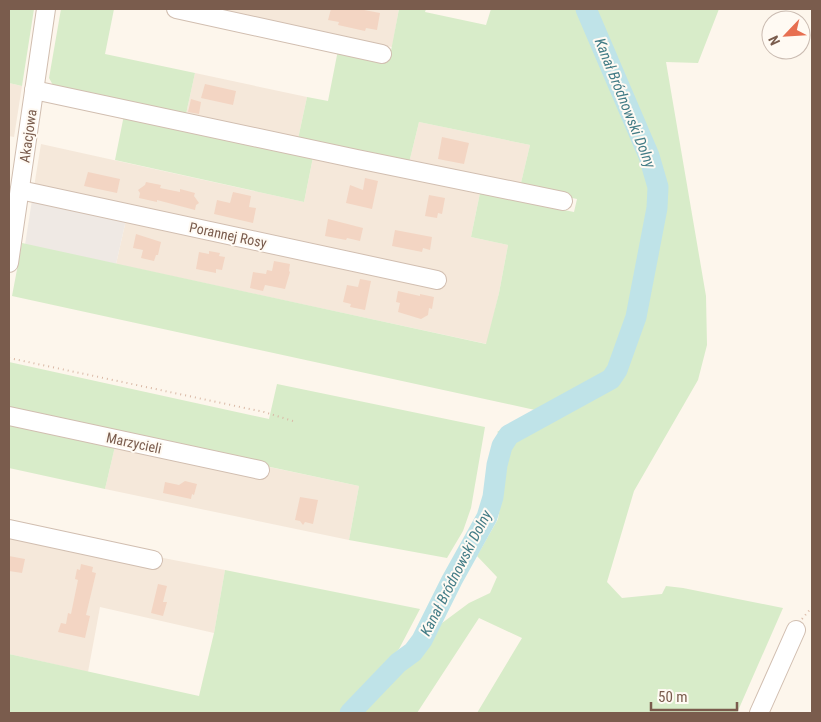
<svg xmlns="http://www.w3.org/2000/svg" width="821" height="722" font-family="'Roboto Condensed',sans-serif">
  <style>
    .residential { fill: #f5e8da }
    .industrial { fill: #efe9e4 }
    .green { fill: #d8ecc9 }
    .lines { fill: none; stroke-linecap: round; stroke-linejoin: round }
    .river { stroke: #bfe3e8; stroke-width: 21 }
    .building { fill: #f3d5c3 }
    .minor-casing { stroke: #d1beb0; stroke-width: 20 }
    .path { stroke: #d9b8a5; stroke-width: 2; stroke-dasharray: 1 4; stroke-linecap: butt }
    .minor { stroke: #fff; stroke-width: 18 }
    .labels { text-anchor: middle; stroke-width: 4; stroke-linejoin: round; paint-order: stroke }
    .street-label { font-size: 14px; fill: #7a5c4d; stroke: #fffaf3 }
    .water-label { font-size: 15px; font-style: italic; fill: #437c86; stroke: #fffaf3 }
  </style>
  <rect width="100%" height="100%" fill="#fdf6ec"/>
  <g class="residential">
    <path d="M209,9H399L392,47Z"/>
    <path d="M195,73L307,97L298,139L186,114Z"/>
    <path d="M9,83L22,86L14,137L9,136Z"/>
    <path d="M419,122L530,145L520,187L409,163Z"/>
    <path d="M41,144L304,202L313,157L480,193L471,237L508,245L499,293L487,344L116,264L126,220L34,187Z"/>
    <path d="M116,442L260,465L359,486L349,540L105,489Z"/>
    <path d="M9,534L153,556L225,570L214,633L100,607L88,672L9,654Z"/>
  </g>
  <path class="industrial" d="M32,200L126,220L116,264L25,245Z"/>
  <g class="green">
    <path d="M9,9H34L22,86L9,83Z"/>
    <path d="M61,9H114L105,54L195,73L186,114L54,87L49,78Z"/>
    <path d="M399,9H426L425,12L486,25L491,9H719L698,63L666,62L706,296L707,345L698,380L634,491L607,582L622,598L662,594L666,586L683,588L783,608L737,713H477L522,638L479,618L417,713H9V654L199,696L214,633L225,570L420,609L399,649L381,668L398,676L438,626L469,603L490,593L497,577L477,556L498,519L511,442L497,432L535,410L12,296L22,243L486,344L499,293L508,245L471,237L480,193L574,212L577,199L520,187L530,145L419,122L409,163L298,139L307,97L328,101L338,50L389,61Z"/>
    <path d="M124,115L313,157L304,202L115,160Z"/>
    <path d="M9,362L269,419L277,384L485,427L471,508L463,531L447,558L349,540L359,486L9,411Z"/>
    <path d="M9,419L116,442L105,489L9,468Z"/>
  </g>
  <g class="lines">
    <path class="river" d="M350,713L398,663L413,652L422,640L452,580L487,517L493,497L497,465L502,446L509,435L611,379L617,370L636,317L657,208L658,187L649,156L586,9"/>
  </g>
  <g class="building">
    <path d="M331,9H359L380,13L377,30L366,28L365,31L338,25L339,22L328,20Z"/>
    <path d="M205,84L236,91L233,105L201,98Z"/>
    <path d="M191,99L201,102L199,114L188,112Z"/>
    <path d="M442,137L469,143L464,164L438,159Z"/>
    <path d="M88,172L120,179L117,193L84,186Z"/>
    <path d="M365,178L378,181L372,209L346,203L350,185L363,190Z"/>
    <path d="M146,182L161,185L160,188L180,192V189L195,193L194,196L199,203L196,205L195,210L157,200V202L139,198L140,193L138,190L145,185Z"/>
    <path d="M233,192L251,196L249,207L256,208L253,223L214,214L217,200L230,203Z"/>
    <path d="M429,195L445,198L442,214L438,213L437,218L425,216Z"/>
    <path d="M328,219L363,228L360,241L347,238L346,240L325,236Z"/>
    <path d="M395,230L432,237L430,250L423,248L422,252L392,246Z"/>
    <path d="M136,234L161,242L158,255H156L154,261L141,258L143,250L133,248Z"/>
    <path d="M209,251L220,253L219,256L225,257L222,270L216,269V273L196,269L199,252L209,254Z"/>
    <path d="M274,261L290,264L289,271L290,272L285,289L265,285L263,291L250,288L253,272L266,274L267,270L272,271Z"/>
    <path d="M360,279L371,281L365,310L350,307L351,304L343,302L347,285L358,287Z"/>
    <path d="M398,291L420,296V294L434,297L432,309L429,308L428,315L421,319L398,312L400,303L396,302Z"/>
    <path d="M185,481L197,484L194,495L192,494L191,499L163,493L165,482L179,485Z"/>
    <path d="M300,497L318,500L313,524L305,522L303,525L300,521L295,520Z"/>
    <path d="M9,556L25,559L22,573L9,571Z"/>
    <path d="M81,564L93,567L92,572L96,573L86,615L90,616L85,638L58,632L61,623L66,624L68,613L71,614L78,580L75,579L77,569L80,570Z"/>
    <path d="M158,584L167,586L163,602H167L163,616L151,613Z"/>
  </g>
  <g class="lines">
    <g class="minor-casing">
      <g id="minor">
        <path d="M176,9L382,54"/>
        <path d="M34,90L357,159L563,201"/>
        <path d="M20,190L437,280"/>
        <path d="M9,263L46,9"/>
        <path d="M9,416L260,470"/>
        <path d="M9,529L153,560"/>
        <path d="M759,713L796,630"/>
      </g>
    </g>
    <g class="path">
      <path d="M9,358L264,412L296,422"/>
      <path d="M802,619L812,607"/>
    </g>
    <use href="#minor" class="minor"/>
  </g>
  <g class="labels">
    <g class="street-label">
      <text transform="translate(28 136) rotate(-82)" y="5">Akacjowa</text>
      <text transform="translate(228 235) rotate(12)" y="5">Porannej Rosy</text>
      <text transform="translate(134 443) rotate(12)" y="5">Marzycieli</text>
    </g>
    <g class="water-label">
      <text transform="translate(625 103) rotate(68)" y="5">Kanał Bródnowski Dolny</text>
      <text transform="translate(456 573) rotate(-63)" y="5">Kanał Bródnowski Dolny</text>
    </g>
  </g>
  <rect width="821" height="722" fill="none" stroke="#7a5c4d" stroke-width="20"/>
  <g transform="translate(786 35) rotate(245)"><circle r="24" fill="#fffaf3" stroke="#cabbb1"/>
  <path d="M0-4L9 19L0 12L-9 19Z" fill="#e76f51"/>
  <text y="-8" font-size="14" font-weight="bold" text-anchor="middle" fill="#7a5c4d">N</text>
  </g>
  <path d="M651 702v8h86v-8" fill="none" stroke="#7a5c4d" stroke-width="2.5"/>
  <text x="658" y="702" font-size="15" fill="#7a5c4d" stroke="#fffaf3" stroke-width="4" paint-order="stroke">50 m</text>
</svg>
